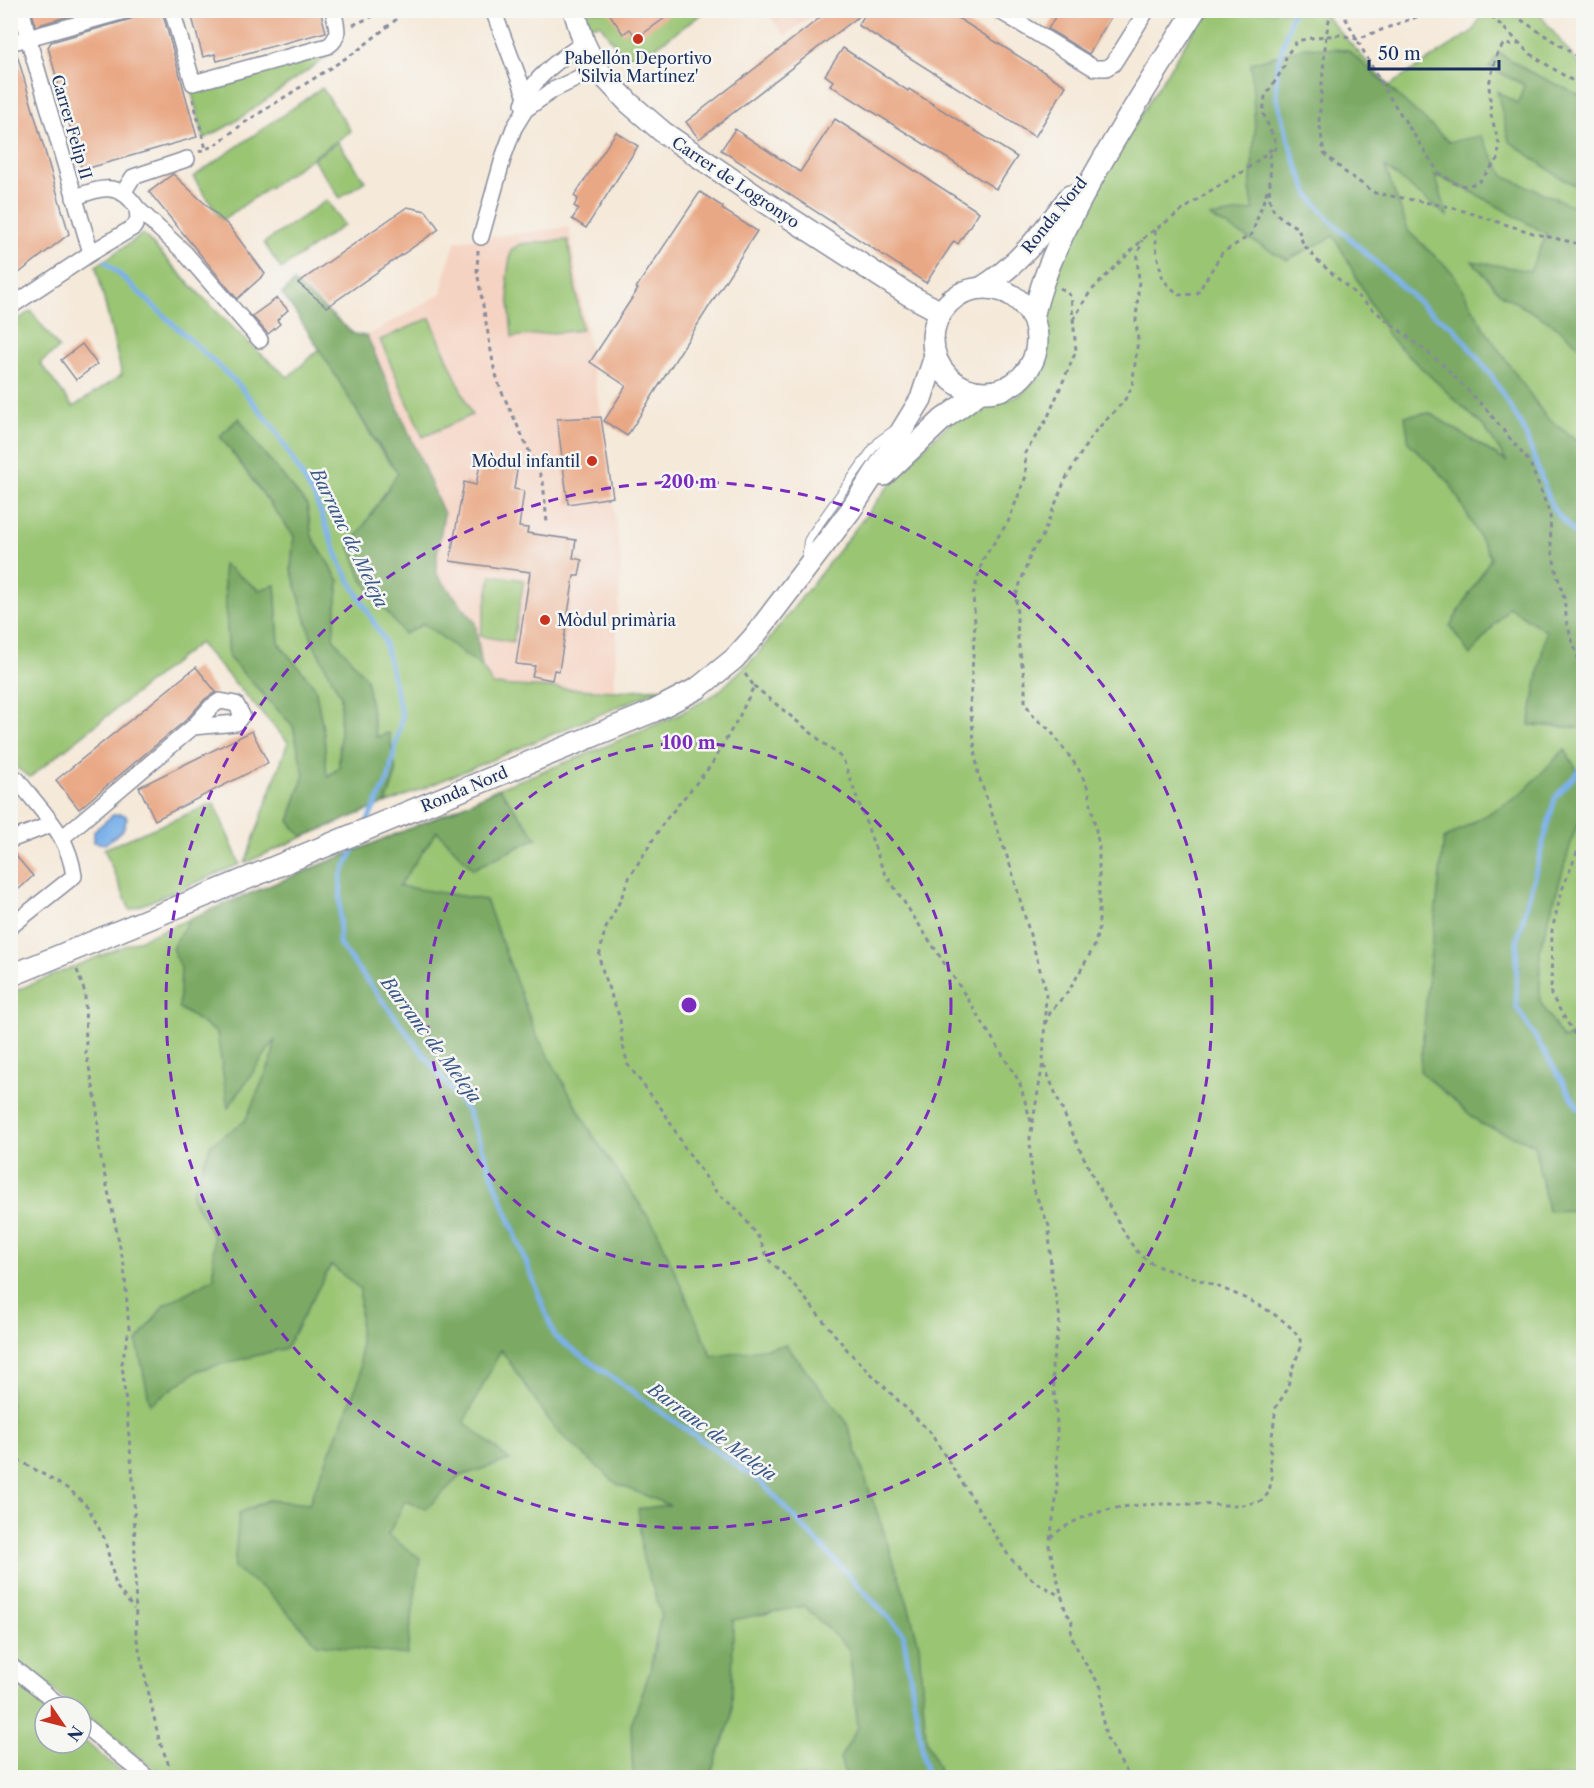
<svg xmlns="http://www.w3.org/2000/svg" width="1594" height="1788" font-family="'Libre Caslon Text',serif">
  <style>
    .built { fill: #f5d3c2 }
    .green { fill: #9ac573; stroke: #5a7a68; stroke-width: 1.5 }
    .forest { fill: #7baa65; stroke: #4b6c62; stroke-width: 1.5 }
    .water { fill: #7bb1e9; stroke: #4b70a4; stroke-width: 1.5 }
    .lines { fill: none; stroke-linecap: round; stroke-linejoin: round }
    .stream { stroke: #7bb1e9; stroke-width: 5 }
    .building { fill: #e9a885 }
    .lane-casing { stroke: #888c9c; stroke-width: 10 }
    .street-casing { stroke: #888c9c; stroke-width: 18 }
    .secondary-casing { stroke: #888c9c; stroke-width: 24 }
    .path { stroke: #888c9c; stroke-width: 3; stroke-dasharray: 4.5 4.5; stroke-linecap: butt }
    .lane { stroke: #fff; stroke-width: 8 }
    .street { stroke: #fff; stroke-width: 15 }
    .secondary { stroke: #fff; stroke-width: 21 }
    .ring { fill: none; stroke: #7b2cbf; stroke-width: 3; stroke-dasharray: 10 8 }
    .poi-dot { fill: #c8321e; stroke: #f6f6f2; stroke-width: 2 }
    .labels { text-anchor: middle; stroke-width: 5; stroke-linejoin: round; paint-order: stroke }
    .poi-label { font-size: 16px; fill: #1b2f5e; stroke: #f6f6f2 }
    .street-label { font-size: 16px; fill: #1b2f5e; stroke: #f6f6f2 }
    .water-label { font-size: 18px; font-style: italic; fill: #385688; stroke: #f6f6f2 }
    .centre { fill: #7b2cbf; stroke: #f6f6f2; stroke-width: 3 }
    .ring-label { font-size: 18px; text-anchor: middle; font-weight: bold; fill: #7b2cbf; stroke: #f6f6f2; stroke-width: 5; stroke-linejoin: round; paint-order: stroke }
  </style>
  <rect width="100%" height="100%" fill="#f6f6f2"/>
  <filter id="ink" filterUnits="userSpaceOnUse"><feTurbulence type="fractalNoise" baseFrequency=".0167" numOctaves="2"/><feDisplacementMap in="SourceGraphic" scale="12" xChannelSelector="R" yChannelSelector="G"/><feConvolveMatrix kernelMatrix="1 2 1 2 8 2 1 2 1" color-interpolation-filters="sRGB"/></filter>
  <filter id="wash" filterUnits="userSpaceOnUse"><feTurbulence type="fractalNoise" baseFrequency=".008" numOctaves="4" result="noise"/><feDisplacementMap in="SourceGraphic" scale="24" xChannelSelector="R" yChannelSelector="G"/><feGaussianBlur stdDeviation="1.35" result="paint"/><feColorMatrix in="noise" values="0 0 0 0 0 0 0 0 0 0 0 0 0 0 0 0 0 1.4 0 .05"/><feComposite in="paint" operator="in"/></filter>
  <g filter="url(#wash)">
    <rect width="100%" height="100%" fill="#f5e9d9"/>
    <g class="built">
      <path d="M766,11H819L785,36Z"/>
      <path d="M569,227L601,417L621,559L614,691L493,685L482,667L475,622L437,575V554L444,514L367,336L441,294L445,273L456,241Z"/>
    </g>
    <g class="green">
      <path d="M584,11H706L640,58L621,53L600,24L590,26Z"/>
      <path d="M1206,11H1321L1389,86L1473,31L1484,11H1537L1583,70V1777H166L81,1713V1707H74L11,1656L10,993L450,812L499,788L585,755L678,715L717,693L756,656L906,464L962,412L977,406L997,404L1020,395L1038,377L1047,354L1048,325L1046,302L1078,220L1120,147Z"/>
      <path d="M340,45L338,49L233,123L204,139L191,90Z"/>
      <path d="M322,88L351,131L222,220L193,177Z"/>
      <path d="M338,142L365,181L340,198L313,159Z"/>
      <path d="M327,200L344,225L281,269L264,243Z"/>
      <path d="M143,234C190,284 235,334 288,377L320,349L377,445L398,473L350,547L424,623L482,667L493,685L614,691L663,688L386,804L396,773L389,733L376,737L366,678L332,638L339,581L312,537L307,505L257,445L239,418L220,436L294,536L291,569L313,643L341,696L339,768L326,777L324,734L315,687L279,644L275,585L260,590L223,565L229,658L293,726L304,775L289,821L303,837L245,863L288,742L199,643L30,777L10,763V325L31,311L59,348L40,363L73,407L122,375L96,266Z"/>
      <path d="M568,240L582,330L512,337L507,277L511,250L520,244Z"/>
      <path d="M430,318L472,415L423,437L380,340Z"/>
      <path d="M491,575L524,580L513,642L480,636Z"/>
      <path d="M214,803L240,864L130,910L104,849Z"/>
      <path d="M10,1678L45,1707V1743H81V1738L127,1777H11Z"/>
    </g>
    <g class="forest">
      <path d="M1306,47L1348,50L1449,142L1481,136L1505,177L1581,209L1583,212V349L1556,326L1501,294L1472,261L1530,271L1547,234L1474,193L1435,175L1448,217L1385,167L1409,232L1453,273L1487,333L1546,417L1583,445V492L1577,493L1584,505L1583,728L1529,725L1546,631L1509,607L1470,655L1450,626L1491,558L1449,482L1409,443L1405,416L1430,413L1507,462L1485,428L1389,337L1334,236L1287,260L1210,217L1254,210L1250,190L1255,129L1251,63Z"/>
      <path d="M1499,53L1530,72L1583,97V189L1558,176L1509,141L1497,91L1518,104L1524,85L1489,67Z"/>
      <path d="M294,282L354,334L367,336L444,514L437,554V575L475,622L482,667L424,624L404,634L362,580L350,547L398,473C356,416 325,351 282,294Z"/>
      <path d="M239,418L257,445L307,505L312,537L339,581L333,638L366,678L376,737L389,733L396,773L386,803L303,837L289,821L304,775L293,726L229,658L223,564L259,590L275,585L279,644L315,687L324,734L327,777L339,768L341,696L313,643L291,569L294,536L220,436Z"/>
      <path d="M1565,749L1583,781V814L1574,833L1540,948V1001L1563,1039L1583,1030L1584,1210L1548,1211L1534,1144L1481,1124L1420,1071L1429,969L1444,839L1519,796Z"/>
      <path d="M499,788L537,838L473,869L437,831L399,886L486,900L535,1032L594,1137L656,1228L712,1357L786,1345L846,1421L907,1601L919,1645L926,1739L942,1777H846L840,1758L858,1727L849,1649L804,1606L733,1620L732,1718L709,1777H633L631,1725L650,1671L661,1613L643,1559L638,1509L669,1505L617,1484L556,1430L501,1350L464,1422L510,1460L460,1476L426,1509L405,1501L388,1535L420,1558L407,1655L317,1644L267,1591L234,1568L239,1513L268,1500L309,1504L360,1377V1289L331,1265L286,1348L199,1370L150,1404L137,1342L164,1305L214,1278L213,1236L191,1195L211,1144L245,1121L272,1059L275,1040L228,1108L217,1033L179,1008L181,968L172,948L190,918L450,812Z"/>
    </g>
    <path class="water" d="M119,814L125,815L127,818L123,830L105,844L94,842V831L113,815Z"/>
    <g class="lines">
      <g class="stream">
        <path d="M1293,10L1277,68L1276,96L1294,158L1309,195L1331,221L1426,309L1454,328L1493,378L1523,428L1553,509L1584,544"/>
        <path d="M106,262L238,384L274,428L315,498L341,565L384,640L402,717L388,780L367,822"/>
        <path d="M1584,765L1555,798L1517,941L1516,1006L1578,1107L1584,1110"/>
        <path d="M359,839L341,876L339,944L468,1112L555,1337L762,1483L903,1633L927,1778"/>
      </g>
    </g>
    <g id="blocks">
      <g class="building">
        <path d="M10,10H12L17,31L10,33Z"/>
        <path d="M32,10H90L35,26Z"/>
        <path d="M138,10H146V16L162,11L197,137L82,170L48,47L51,42L131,19L135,16Z"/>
        <path d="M190,10H320L326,32L217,61L215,54L203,57Z"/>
        <path d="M607,10H676L637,38L630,29L623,34Z"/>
        <path d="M830,10H867L699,139L686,122Z"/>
        <path d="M868,10H945L1066,86L1035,137L858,25Z"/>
        <path d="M1059,10H1115L1089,54L1048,29Z"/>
        <path d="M843,48L908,91L909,89L1017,157L996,189L830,85L833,81L825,75Z"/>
        <path d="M16,51L69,234L10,280V182L14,181L10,168V52Z"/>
        <path d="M835,119L979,212L958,244L954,241L926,283L721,150L735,129L800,172Z"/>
        <path d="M616,132L638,146L586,228L572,219L579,209L574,206L578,199L574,196Z"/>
        <path d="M173,174L230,227L265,274L237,299L149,192Z"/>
        <path d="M700,192L723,207L722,209L757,231L627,436L604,421L626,386L590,362L638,289L636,288Z"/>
        <path d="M407,207L426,211L439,229L327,307L298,283Z"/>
        <path d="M277,298L288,310L277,320L280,324L268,334L252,316Z"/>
        <path d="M82,344L97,364L76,380L61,360Z"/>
        <path d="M601,417L613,497L568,504L557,419Z"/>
        <path d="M480,464L517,470L514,489L524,491L519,527L528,528L527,533L576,540L573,558L582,560L579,576H574L559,671L554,670L552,680L532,676L535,666L516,664L530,572L450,561L464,482L476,485Z"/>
        <path d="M196,667L216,692L205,699L186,720L79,809L56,780Z"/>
        <path d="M252,731L268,763L155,820L139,787Z"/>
        <path d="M10,849L33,876L19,889L10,887Z"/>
      </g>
    </g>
  </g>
  <g filter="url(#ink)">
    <use href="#blocks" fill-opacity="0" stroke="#888c9c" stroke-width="1.5"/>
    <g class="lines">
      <g class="lane-casing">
        <path id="lane" d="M806,561L808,541L812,534L874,447L880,440L894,430"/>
      </g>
      <g class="street-casing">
        <g id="street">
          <path d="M22,10L28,38L91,253"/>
          <path d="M172,10L193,83L328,46C342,37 336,24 333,10"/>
          <path d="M493,10L526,97"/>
          <path d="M998,10L1094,68H1106L1113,64L1147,10"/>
          <path d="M10,43L128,10"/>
          <path d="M525,110L523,104C533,77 561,58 584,43"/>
          <path d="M123,193L133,177L187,159"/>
          <path d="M137,208L185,253L260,340"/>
          <path d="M481,237L504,155L514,128L525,110L553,90L580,77L585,71L591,57"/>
          <path d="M10,307L91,253L134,227L138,219L137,208C120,181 99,187 74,198"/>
          <path d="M10,774L17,779C42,813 68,832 74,876L10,927"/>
          <path d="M63,837L193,727L236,723L242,715L236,704L220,701L211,707L193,727"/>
          <path d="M10,840L52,824"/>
          <path d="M10,1665L62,1707"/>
          <path d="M81,1723L148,1778"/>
        </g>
      </g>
      <g class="secondary-casing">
        <g id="secondary">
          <path d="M574,10L584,43L597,69L629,103L664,133L762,200L909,295L941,312"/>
          <circle cx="985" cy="340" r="52"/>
          <path d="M981,288C1019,265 1044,231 1070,196"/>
          <path d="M1033,317C1046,263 1066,227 1092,179C1124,121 1160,66 1195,10"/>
          <path d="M884,475L942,420L979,393"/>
          <path d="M10,976L654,711L698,688L734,659L753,638L850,511L888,453L921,399L935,356"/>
        </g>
      </g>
      <g class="path">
        <path d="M1331,10L1326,36L1319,120L1324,153L1345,172L1375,193L1451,207L1536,234L1584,245"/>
        <path d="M1341,10L1383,87L1439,173L1454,183L1465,186L1478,183L1498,159L1499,144L1491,115L1489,84L1497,54L1503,45L1519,44"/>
        <path d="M1443,10L1427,13L1357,39L1340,35L1316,37L1297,41L1286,56L1284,67L1265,97L1263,113L1277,146L1269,157C1275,194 1255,206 1298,228L1303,244L1318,261L1370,307L1441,363L1487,410L1530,463L1550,514L1551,545L1556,571L1564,598L1567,624L1581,667L1579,709L1584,732"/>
        <path d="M1485,10L1533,56L1584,88"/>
        <path d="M1506,10L1584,61"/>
        <path d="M353,25L387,10"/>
        <path d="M193,99L206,149"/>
        <path d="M199,152L215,145L244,123L357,51L408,10"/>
        <path d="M1155,230L1157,254L1163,280L1179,295L1197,294L1222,253L1252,234L1268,188"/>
        <path d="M478,250L477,271L494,368L500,388L543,481L547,523"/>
        <path d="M1060,288L1071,296L1076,351L1047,419L1025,453L1026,476L1008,522L983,559L973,595L975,623L970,706L978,774L1011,868L1046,991L1043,1063L1030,1138L1032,1186L1049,1226L1051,1273L1060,1318L1052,1367L1057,1424V1494L1049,1546L1066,1613L1072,1619L1071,1636L1083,1660L1101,1687L1102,1717L1106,1737L1130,1778"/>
        <path d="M941,292L948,290L964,279"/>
        <path d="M1073,320L1090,292L1146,236L1210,191L1244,171L1273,148"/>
        <path d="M745,674L754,686L740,715L712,764L664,822L629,878L620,901L605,930L599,957L605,979L620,1018L622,1042L628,1065L664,1112L685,1148L717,1193L739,1211L759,1238L769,1260L790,1280L849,1352L930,1432L1010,1558L1034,1581L1062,1597"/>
        <path d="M754,686L843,759L883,870L960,987L1019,1081L1032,1125"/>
        <path d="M1584,835L1562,890L1552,930L1551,995L1575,1035L1584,1044"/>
        <path d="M77,970L85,993L86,1053L97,1105L99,1149L124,1265L129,1329L122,1363L134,1490L136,1635L159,1740L174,1778"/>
        <path d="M1045,1024L1051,1011L1070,989L1094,947L1099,928V846L1088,788L1078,768L1050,730L1034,717L1025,703V683L1018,640L1016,595L1032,551L1042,537L1065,480L1092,435L1124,401L1132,387L1138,340L1136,321L1139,280L1137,258L1142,240"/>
        <path d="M1044,1065C1065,1118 1087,1169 1116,1218C1126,1235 1134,1254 1153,1264C1162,1269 1173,1271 1183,1274C1214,1285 1292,1311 1302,1345L1292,1369L1287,1390L1276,1407L1271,1444L1270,1466L1272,1476L1269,1492L1262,1501L1243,1505C1180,1506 1103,1493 1051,1537"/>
        <path d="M10,1455L70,1490L88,1507L105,1540L116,1586L134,1609"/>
        <path d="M10,1771L14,1778"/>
      </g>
      <use href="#lane" class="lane"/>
      <use href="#street" class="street"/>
      <use href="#secondary" class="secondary"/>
    </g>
  </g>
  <g class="ring">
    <circle cx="689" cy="1005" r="262"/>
    <circle cx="689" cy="1005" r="523"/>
  </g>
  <g class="poi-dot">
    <circle cx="638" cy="39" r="6"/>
    <circle cx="592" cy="461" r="6"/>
    <circle cx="545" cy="620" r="6"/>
  </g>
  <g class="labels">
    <g class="poi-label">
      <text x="638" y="64">Pabellón Deportivo<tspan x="638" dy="18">'Silvia Martínez'</tspan></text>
      <text x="580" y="467" text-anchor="end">Mòdul infantil</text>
      <text x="557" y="626" text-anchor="start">Mòdul primària</text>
    </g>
    <g class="street-label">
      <text transform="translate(72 127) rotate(74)" y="6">Carrer Felip II</text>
      <text transform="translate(736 182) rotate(34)" y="6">Carrer de Logronyo</text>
      <text transform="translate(1054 215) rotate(-51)" y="6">Ronda Nord</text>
      <text transform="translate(464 789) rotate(-23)" y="6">Ronda Nord</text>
    </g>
    <g class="water-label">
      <text transform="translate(349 538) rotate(64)" y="6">Barranc de Meleja</text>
      <text transform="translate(431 1040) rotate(53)" y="6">Barranc de Meleja</text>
      <text transform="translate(712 1432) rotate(36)" y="6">Barranc de Meleja</text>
    </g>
  </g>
  <circle cx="689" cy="1005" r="9" class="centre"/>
  <g class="ring-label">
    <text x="689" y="488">200 m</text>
    <text x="689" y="749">100 m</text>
  </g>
  <rect width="1594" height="1788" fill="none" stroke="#f6f6f2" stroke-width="36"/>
  <g transform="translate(63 1725) rotate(125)"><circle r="28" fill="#f6f6f2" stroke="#9ea6b7" stroke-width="1.5"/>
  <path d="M0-4.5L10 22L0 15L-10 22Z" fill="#c8321e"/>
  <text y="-9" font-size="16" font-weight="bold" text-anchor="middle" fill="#1b2f5e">N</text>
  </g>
  <path d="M1369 60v9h130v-9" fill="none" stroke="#1b2f5e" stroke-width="3"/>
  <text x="1378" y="60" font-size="18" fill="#1b2f5e" stroke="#f6f6f2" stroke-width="4.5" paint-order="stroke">50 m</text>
</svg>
